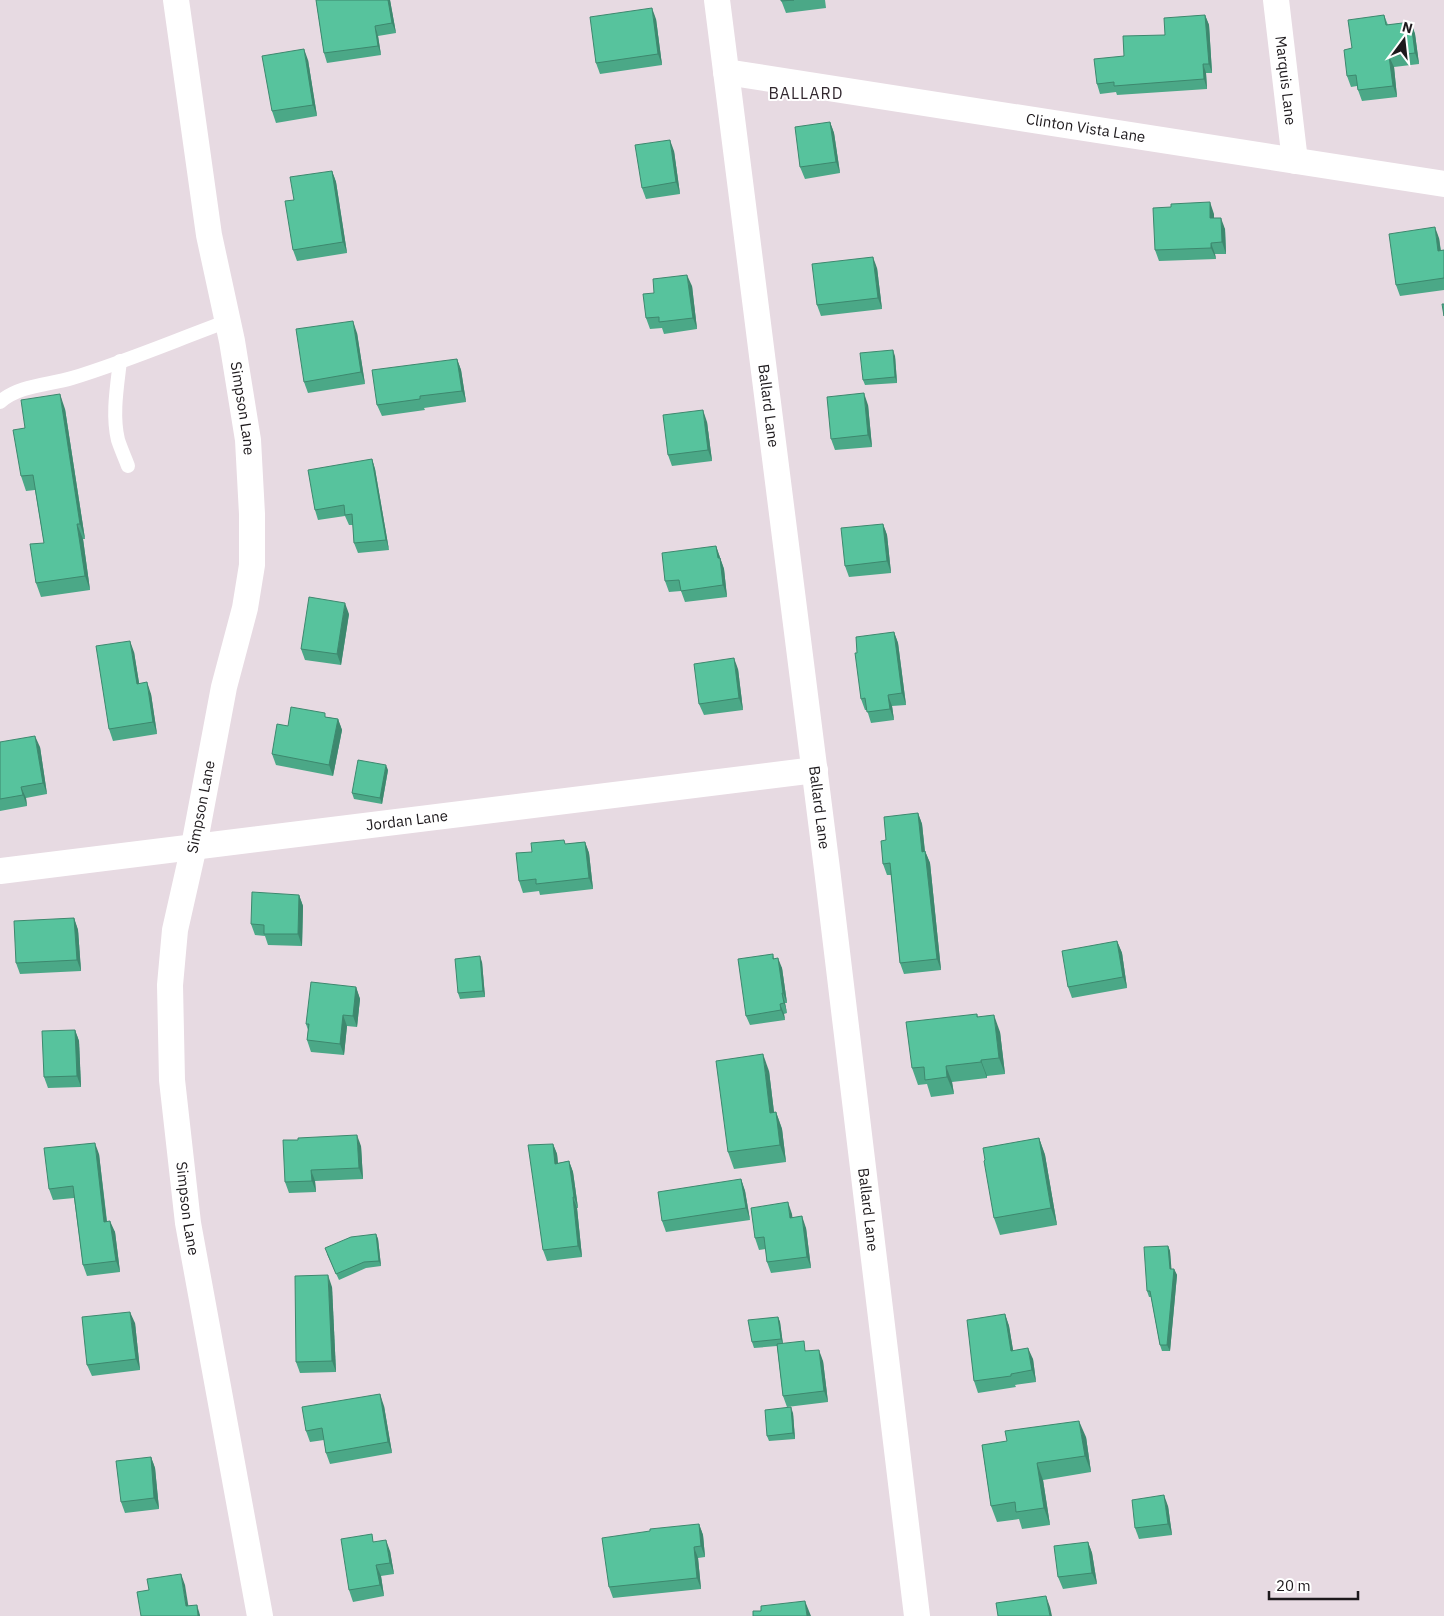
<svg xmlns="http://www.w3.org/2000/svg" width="1444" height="1616" font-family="'IBM Plex Sans',sans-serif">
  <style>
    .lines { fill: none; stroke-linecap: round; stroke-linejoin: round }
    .lane { stroke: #fff; stroke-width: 14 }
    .street { stroke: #fff; stroke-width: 26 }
    .wall { fill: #4ba887 }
    .shaded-wall { fill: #3d886e }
    .building { fill: #57c39d; stroke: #3d886e }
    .labels { text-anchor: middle; stroke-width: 4; stroke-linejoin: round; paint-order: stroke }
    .street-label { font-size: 15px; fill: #1d191c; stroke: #fff }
    .neighbourhood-label { font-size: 16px; letter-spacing: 1px; fill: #32282f; stroke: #fff }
  </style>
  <rect width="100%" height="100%" fill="#e7dae2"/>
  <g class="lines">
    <g class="lane">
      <path d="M120,361C117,387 112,415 118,440C121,449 125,458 128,466"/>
      <path d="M0,402C19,385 49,385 72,378C125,362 176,340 228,321"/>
    </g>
    <g class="street">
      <path id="s1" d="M176,0L209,235L232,341L248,440L252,514V565L245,608L224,687L194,846L175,930L170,985L172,1080L188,1223L260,1616"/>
      <path id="s2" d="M717,0L827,869L917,1616"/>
      <path id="s3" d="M1276,0L1295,161"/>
      <path id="s4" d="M726,72L1444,184"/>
      <path id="s5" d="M0,871L815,770"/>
    </g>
  </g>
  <g class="wall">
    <path d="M316,0H390L396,33L378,36L381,55L327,63L324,53Z"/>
    <path d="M781,0H825L826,8L786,13Z"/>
    <path d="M1205,15L1209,25L1212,73H1206L1207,89L1117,95L1116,92L1100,94L1097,84L1124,56Z"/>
    <path d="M1384,15L1388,25L1411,22L1415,34L1419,64L1394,67L1397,97L1362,101L1358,90L1357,86L1351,87L1347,76L1352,48Z"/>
    <path d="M656,19L662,65L600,74L596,63Z"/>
    <path d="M308,60L317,116L276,123L272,111Z"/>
    <path d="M830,122L834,133L840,173L805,179L800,167Z"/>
    <path d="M674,151L680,194L646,199L642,188Z"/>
    <path d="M332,171L336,182L347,253L297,261L293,250L294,200Z"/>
    <path d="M1214,214V218L1225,229L1226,254H1215L1216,259L1159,261L1155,250Z"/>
    <path d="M1439,238L1441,251L1444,250V290L1400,296L1396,285Z"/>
    <path d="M877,268L882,309L821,316L817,305Z"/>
    <path d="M692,286L697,329L664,334L662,328L650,329L646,318L654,293Z"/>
    <path d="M357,333L365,384L308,393L304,382Z"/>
    <path d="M895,356L897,383L865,385L863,380Z"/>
    <path d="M457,359L461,370L466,402L424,408L425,410L382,416L377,405Z"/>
    <path d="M868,405L872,447L835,450L831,439Z"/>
    <path d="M65,409L85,539H83L90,590L41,597L36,583L44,543L35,490L26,491L21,476L25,428Z"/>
    <path d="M707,422L712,461L672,466L668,455Z"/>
    <path d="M372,459L375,469L389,550L358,553L354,543L353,525H349L345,516L318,520L315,510Z"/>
    <path d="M883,524L887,535L891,573L849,577L845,566Z"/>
    <path d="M716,546L724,569L727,597L685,602L681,591L669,592L665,581Z"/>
    <path d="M349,614L341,665L305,660L301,649Z"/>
    <path d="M894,632L898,643L906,705L892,706L894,720L871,723L867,710H865L861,699L857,653Z"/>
    <path d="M134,652L139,683L151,694L157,734L113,741L109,729Z"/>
    <path d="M738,669L743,710L704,715L699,704Z"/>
    <path d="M327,717L338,719L342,730L333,776L276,765L272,754L288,726Z"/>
    <path d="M0,742L40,747L47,794L26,798L27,806L0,811Z"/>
    <path d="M388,770L382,804L354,799L352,793Z"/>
    <path d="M918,813L922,824L925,851L930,863L941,970L904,974L900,963L891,875H887L883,864L886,840Z"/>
    <path d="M585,842L589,853L593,889L540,895L539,891L523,893L519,881L532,852L566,844Z"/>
    <path d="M299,895L303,906L302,946L268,945L265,936L255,935L251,924Z"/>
    <path d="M74,918L78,930L81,971L20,974L16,963Z"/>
    <path d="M1117,941L1122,953L1127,988L1072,998L1068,987Z"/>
    <path d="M773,954L774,959L782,968L787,1003H785L787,1013L784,1014L785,1020L750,1025L746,1016Z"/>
    <path d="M482,962L485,997L460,999L458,993Z"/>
    <path d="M356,987L360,999L357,1027L347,1026L344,1055L311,1052L307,1040L308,1030L306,1024Z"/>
    <path d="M977,1014L978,1017L1000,1032L1005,1074L987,1076V1078L952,1082L954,1094L931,1097L927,1084L918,1085L912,1068Z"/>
    <path d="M75,1030L79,1041L81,1087L48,1088L44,1077Z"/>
    <path d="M769,1071L774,1112H776L782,1129L786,1162L734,1169L728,1152Z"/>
    <path d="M1039,1138L1045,1155L1057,1225L1000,1235L994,1218Z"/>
    <path d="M553,1144L557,1154L558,1163L569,1161L573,1172L578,1208H577L582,1257L547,1261L543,1250Z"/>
    <path d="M361,1146L363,1179L315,1181L316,1192L289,1193L285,1182Z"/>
    <path d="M99,1154L107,1221L115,1232L120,1272L87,1276L83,1265L74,1198L53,1200L49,1189Z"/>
    <path d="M741,1179L745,1191L750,1220L666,1232L662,1221Z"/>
    <path d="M792,1214V1217L806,1228L811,1268L771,1273L767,1262L766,1249L759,1250L755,1238Z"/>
    <path d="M376,1234L378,1239L381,1266L366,1268L339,1280L327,1254Z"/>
    <path d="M1168,1246L1170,1251L1171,1269H1174L1177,1275L1170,1351H1162L1160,1345L1151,1297H1149L1147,1291Z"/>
    <path d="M332,1287L336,1372L300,1373L296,1362Z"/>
    <path d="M1005,1314L1009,1326L1013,1350L1033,1359L1036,1382L1015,1385L1016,1387L978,1393L974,1381Z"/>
    <path d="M778,1317L780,1322L783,1344L807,1351L823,1361L828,1402L787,1407L783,1396L777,1346L754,1348L752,1342Z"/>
    <path d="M135,1323L140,1370L92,1376L87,1365Z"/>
    <path d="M384,1406L392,1453L330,1464L326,1453L324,1440L310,1442L306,1431Z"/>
    <path d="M793,1413L795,1439L769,1441L767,1436Z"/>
    <path d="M1086,1437L1091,1472L1043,1480L1050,1525L1022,1529L1019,1519L997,1522L991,1506L982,1445Z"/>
    <path d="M151,1457L155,1468L159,1509L125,1513L121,1502Z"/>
    <path d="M1168,1506L1172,1535L1139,1539L1135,1528Z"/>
    <path d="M699,1524L703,1535L705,1557L698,1558L701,1589L613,1598L609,1587Z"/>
    <path d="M375,1542L390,1551L394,1574L381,1576L384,1596L353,1602L349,1590Z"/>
    <path d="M1088,1542L1092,1553L1097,1584L1063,1589L1058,1577Z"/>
  </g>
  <g class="shaded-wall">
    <path d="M388,0H390L396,33L392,23Z"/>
    <path d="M652,8L656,19L662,65L658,54Z"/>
    <path d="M1205,15L1209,25L1212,73L1209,64Z"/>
    <path d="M1411,22L1415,34L1419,64L1415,53Z"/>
    <path d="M375,26L378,36L381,55L378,46Z"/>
    <path d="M304,49L308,60L317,116L313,105Z"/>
    <path d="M1389,56L1394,67L1397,97L1393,86Z"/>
    <path d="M1203,64L1206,73L1207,89L1204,79Z"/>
    <path d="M830,122L834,133L840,173L836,162Z"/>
    <path d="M670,140L674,151L680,194L676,182Z"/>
    <path d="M332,171L336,182L347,253L343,242Z"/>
    <path d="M1210,202L1214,214V230L1210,218Z"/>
    <path d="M1221,218L1225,229L1226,254L1222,242Z"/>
    <path d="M1435,227L1439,238L1442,262L1438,251Z"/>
    <path d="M1211,243L1215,254L1216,259L1211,248Z"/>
    <path d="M873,257L877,268L882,309L878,298Z"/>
    <path d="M687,275L692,286L697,329L693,318Z"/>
    <path d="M353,321L357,333L365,384L361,372Z"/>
    <path d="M893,350L895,356L897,383L895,377Z"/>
    <path d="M457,359L461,370L466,402L462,391Z"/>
    <path d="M864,393L868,405L872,447L868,435Z"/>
    <path d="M60,394L65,409L85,539L80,524Z"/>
    <path d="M703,410L707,422L712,461L708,450Z"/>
    <path d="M372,459L375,469L389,550L386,540Z"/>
    <path d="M77,524L83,539L90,590L85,576Z"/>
    <path d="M883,524L887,535L891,573L887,561Z"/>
    <path d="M716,546L724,569L727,597L723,585L718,558Z"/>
    <path d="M345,603L349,614L341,665L337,654Z"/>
    <path d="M894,632L898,643L906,705L902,693Z"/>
    <path d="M130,641L134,652L141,695L137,684Z"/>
    <path d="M734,658L738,669L743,710L739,698Z"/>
    <path d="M147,682L151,694L157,734L153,722Z"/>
    <path d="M888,695L892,706L894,720L890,709Z"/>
    <path d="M338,719L342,730L333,776L329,765Z"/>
    <path d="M35,736L40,747L47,794L43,783Z"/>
    <path d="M386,765L388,770L382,804L380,798Z"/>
    <path d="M21,787L26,798L27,806L23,795Z"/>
    <path d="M918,813L922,824L926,863L922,852Z"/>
    <path d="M585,842L589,853L593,889L589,878Z"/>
    <path d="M925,851L930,863L941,970L937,959Z"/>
    <path d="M299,895L303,906L302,946L298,934Z"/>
    <path d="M74,918L78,930L81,971L77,960Z"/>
    <path d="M1117,941L1122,953L1127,988L1123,977Z"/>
    <path d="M480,956L482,962L485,997L483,991Z"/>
    <path d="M778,958L782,968L787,1003L783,993Z"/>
    <path d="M356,987L360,999L357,1027L353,1016Z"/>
    <path d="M782,993L785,1003L787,1013L784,1003Z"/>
    <path d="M780,1004L784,1014L785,1020L781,1010Z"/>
    <path d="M343,1015L347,1026L344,1055L340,1044Z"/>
    <path d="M994,1015L1000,1032L1005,1074L999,1058Z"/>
    <path d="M75,1030L79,1041L81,1087L77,1076Z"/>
    <path d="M763,1054L769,1071L776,1129L770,1113Z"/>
    <path d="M981,1060L987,1076V1078L981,1062Z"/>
    <path d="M946,1066L952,1082L954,1094L947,1077Z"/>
    <path d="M776,1112L782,1129L786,1162L780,1145Z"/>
    <path d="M357,1135L361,1146L363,1179L359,1168Z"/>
    <path d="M1039,1138L1045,1155L1057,1225L1051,1208Z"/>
    <path d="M95,1143L99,1154L108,1233L104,1222Z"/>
    <path d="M553,1144L557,1154L559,1175L555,1164Z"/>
    <path d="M569,1161L573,1172L578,1208L574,1197Z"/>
    <path d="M311,1170L315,1181L316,1192L312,1181Z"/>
    <path d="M741,1179L745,1191L750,1220L746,1208Z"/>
    <path d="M573,1197L577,1208L582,1257L578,1246Z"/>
    <path d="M788,1202L792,1214L794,1229L790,1218Z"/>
    <path d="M802,1216L806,1228L811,1268L807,1257Z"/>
    <path d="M110,1221L115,1232L120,1272L116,1261Z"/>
    <path d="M376,1234L378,1239L381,1266L379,1261Z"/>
    <path d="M1168,1246L1170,1251L1172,1275L1170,1269Z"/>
    <path d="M1174,1269L1177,1275L1170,1351L1167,1345Z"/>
    <path d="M328,1275L332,1287L336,1372L332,1361Z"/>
    <path d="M130,1312L135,1323L140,1370L136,1359Z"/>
    <path d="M1005,1314L1009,1326L1015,1362L1011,1351Z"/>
    <path d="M778,1317L780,1322L783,1345L781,1339Z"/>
    <path d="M1028,1348L1033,1359L1036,1382L1032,1370Z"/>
    <path d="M819,1350L823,1361L828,1402L824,1391Z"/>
    <path d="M380,1394L384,1406L392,1453L388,1442Z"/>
    <path d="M791,1407L793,1413L795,1439L793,1433Z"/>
    <path d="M1079,1421L1086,1437L1091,1472L1085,1456Z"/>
    <path d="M151,1457L155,1468L159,1509L154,1498Z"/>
    <path d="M1037,1463L1043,1480L1050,1525L1044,1508Z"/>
    <path d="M1164,1495L1168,1506L1172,1535L1168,1524Z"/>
    <path d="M699,1524L703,1535L705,1557L701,1546Z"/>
    <path d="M386,1540L390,1551L394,1574L390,1563Z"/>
    <path d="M1088,1542L1092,1553L1097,1584L1092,1573Z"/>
    <path d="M694,1547L698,1558L701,1589L697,1578Z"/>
    <path d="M376,1565L381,1576L384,1596L380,1585Z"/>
    <path d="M181,1574L185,1585L190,1616L186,1606Z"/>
    <path d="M1046,1596L1050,1607L1052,1616H1050Z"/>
    <path d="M805,1601L811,1616H807Z"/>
    <path d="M197,1605L200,1615V1616H198Z"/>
  </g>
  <g class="building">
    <path d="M316,0H388L392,23L375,26L378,46L324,53Z"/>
    <path d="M781,0H794L781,1Z"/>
    <path d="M652,8L658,54L596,63L590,17Z"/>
    <path d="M1205,15L1209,64H1203L1204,79L1114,86V82L1097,84L1094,59L1124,56L1123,36L1165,35L1164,18Z"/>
    <path d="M1384,15L1386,25L1411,22L1415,53L1389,56L1393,86L1358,90L1356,75L1347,76L1344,50L1352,48L1348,20Z"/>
    <path d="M304,49L313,105L272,111L262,56Z"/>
    <path d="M830,122L836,162L800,167L795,127Z"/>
    <path d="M670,140L676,182L642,188L635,145Z"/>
    <path d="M332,171L343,242L293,250L285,201L294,200L290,177Z"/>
    <path d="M1210,202V218H1221L1222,242L1211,243V248L1155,250L1153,208L1171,207V204Z"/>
    <path d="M1435,227L1438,251L1444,250V278L1396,285L1389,234Z"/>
    <path d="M873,257L878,298L817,305L812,264Z"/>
    <path d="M687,275L693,318L659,322V317L646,318L643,294L654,293L653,279Z"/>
    <path d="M1442,304H1444V316Z"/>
    <path d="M353,321L361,372L304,382L296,329Z"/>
    <path d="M893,350L895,377L863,380L860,353Z"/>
    <path d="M457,359L462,391L420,396V399L377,405L372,370Z"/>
    <path d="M864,393L868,435L831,439L827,397Z"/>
    <path d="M60,394L80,524H77L85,576L36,583L30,544L44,543L33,475L21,476L13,430L25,428L21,400Z"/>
    <path d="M703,410L708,450L668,455L663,415Z"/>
    <path d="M372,459L386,540L354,543L352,514L345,515L344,505L315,510L308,470Z"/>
    <path d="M883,524L887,561L845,566L841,528Z"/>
    <path d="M716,546L718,558H720L723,585L681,591L679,580L665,581L662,553Z"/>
    <path d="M309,597L345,603L337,654L301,649Z"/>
    <path d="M894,632L902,693L888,695L890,709L867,712L865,698L861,699L855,653H857L856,637Z"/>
    <path d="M130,641L137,684L147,682L153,722L109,729L96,646Z"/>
    <path d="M734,658L739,698L699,704L694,664Z"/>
    <path d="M291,707L325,713V717L338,719L329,765L272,754L277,724L288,726Z"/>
    <path d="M35,736L43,783L21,787L23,795L0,799V742Z"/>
    <path d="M358,760L386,765L380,798L352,793Z"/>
    <path d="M918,813L922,852L925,851L937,959L900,963L890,863L883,864L881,841L886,840L884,817Z"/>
    <path d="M564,840L565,844L585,842L589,878L536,884V879L519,881L516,853L532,852L531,843Z"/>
    <path d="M252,892L299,895L298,934H264V925L251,924Z"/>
    <path d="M74,918L77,960L16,963L14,921Z"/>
    <path d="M1117,941L1123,977L1068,987L1062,951Z"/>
    <path d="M773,954V959L778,958L783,993H782L784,1003L780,1004L781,1010L746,1016L738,959Z"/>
    <path d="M480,956L483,991L458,993L455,959Z"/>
    <path d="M311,982L356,987L353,1016L343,1015L340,1044L307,1040L309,1024H306Z"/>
    <path d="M977,1014V1017L994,1015L999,1058L981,1060V1062L946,1066L947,1077L925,1080L924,1067L912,1068L906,1022Z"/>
    <path d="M75,1030L77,1076L44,1077L42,1031Z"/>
    <path d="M763,1054L770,1113L776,1112L780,1145L728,1152L716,1061Z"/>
    <path d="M357,1135L359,1168L311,1170L312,1181L285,1182L283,1140H298V1138Z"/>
    <path d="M1039,1138L1051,1208L994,1218L984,1161L985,1160L983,1148Z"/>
    <path d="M95,1143L104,1222L110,1221L116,1261L83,1265L73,1186L49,1189L44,1148Z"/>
    <path d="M553,1144L555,1164L569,1161L574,1197H573L578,1246L543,1250L528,1145Z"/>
    <path d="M741,1179L746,1208L662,1221L658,1192Z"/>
    <path d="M788,1202L790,1218L802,1216L807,1257L767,1262L764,1237L755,1238L751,1208Z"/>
    <path d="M376,1234L379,1261L364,1262L336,1274L325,1248L351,1237Z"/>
    <path d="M1168,1246L1170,1269H1174L1167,1345H1160L1150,1291H1147L1144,1247Z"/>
    <path d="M328,1275L332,1361L296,1362L295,1276Z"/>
    <path d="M130,1312L136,1359L87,1365L82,1317Z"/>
    <path d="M1005,1314L1011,1351L1028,1348L1032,1370L1011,1374V1376L974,1381L967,1320Z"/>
    <path d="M778,1317L781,1339L752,1342L748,1320Z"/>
    <path d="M804,1341L805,1351L819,1350L824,1391L783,1396L777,1344Z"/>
    <path d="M380,1394L388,1442L326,1453L322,1428L306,1431L302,1407Z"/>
    <path d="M791,1407L793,1433L767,1436L765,1410Z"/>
    <path d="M1079,1421L1085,1456L1037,1463L1044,1508L1016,1512L1015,1502L991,1506L982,1445L1007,1441L1005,1431Z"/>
    <path d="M151,1457L154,1498L121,1502L116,1461Z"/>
    <path d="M1164,1495L1168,1524L1135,1528L1132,1500Z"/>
    <path d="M699,1524L701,1546L694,1547L697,1578L609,1587L602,1538L650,1531V1529Z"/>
    <path d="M372,1534L373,1542L386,1540L390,1563L376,1565L380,1585L349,1590L341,1539Z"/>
    <path d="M1088,1542L1092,1573L1058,1577L1054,1546Z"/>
    <path d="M181,1574L186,1606L197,1605L198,1616H141L137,1592L149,1590L147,1579Z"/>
    <path d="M1046,1596L1050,1616H998L996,1603Z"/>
    <path d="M805,1601L807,1616H753V1611H761V1606Z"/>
  </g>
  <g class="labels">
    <g class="street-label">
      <text dy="5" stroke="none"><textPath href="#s3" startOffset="81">Marquis Lane</textPath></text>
      <text dy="5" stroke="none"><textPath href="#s4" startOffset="364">Clinton Vista Lane</textPath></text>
      <text dy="5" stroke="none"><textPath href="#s2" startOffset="409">Ballard Lane</textPath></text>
      <text dy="5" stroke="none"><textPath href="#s1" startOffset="414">Simpson Lane</textPath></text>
      <text transform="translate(201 807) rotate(-79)" y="5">Simpson Lane</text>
      <text dy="5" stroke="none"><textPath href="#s2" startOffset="814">Ballard Lane</textPath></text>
      <text dy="5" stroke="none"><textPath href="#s5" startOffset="410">Jordan Lane</textPath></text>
      <text dy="5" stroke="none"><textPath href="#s1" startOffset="1224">Simpson Lane</textPath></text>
      <text dy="5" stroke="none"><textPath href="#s2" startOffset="1219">Ballard Lane</textPath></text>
    </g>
    <g class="neighbourhood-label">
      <text x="806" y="99">BALLARD</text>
    </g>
  </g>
  <g transform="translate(1404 40) rotate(15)" stroke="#ffffff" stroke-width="4" paint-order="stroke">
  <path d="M0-4L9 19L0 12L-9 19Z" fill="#1d191c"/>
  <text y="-8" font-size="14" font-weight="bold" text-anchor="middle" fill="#1d191c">N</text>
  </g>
  <path d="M1269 1591v8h89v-8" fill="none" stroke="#1d191c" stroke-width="2.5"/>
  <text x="1276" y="1591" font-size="15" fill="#1d191c" stroke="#ffffff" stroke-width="4" paint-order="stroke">20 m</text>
</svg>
